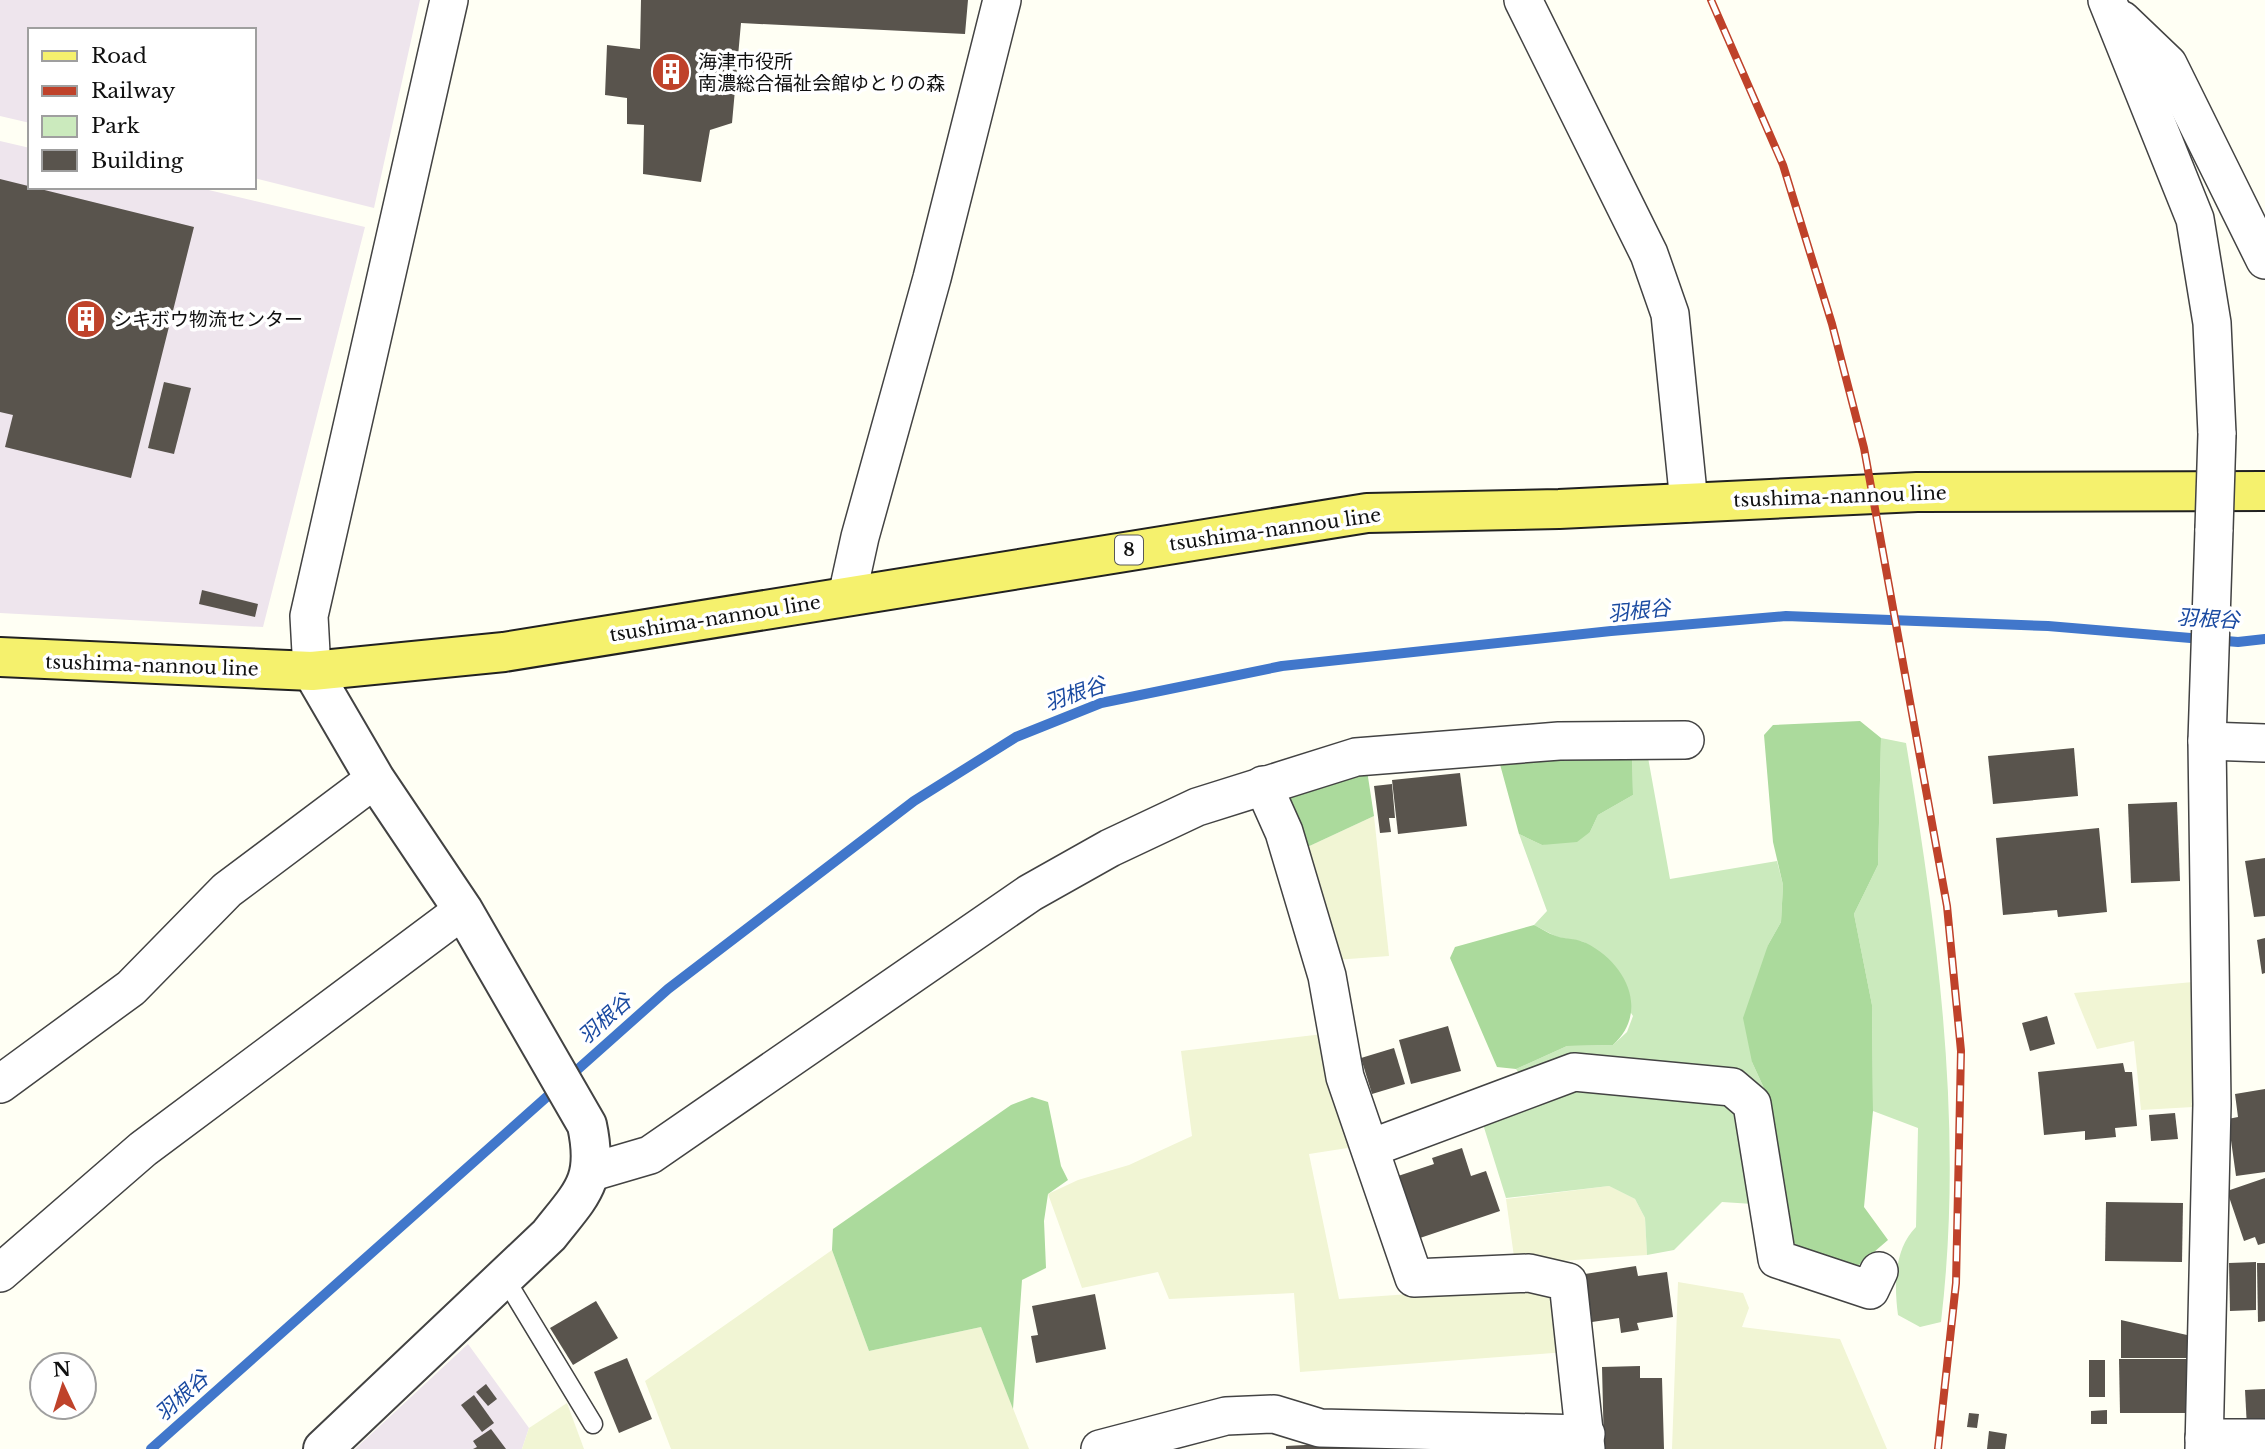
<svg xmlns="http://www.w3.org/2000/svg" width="2265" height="1449" font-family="'Libre Baskerville','Noto Sans JP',serif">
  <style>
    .industrial { fill: #eee5ed }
    .farmland { fill: #f1f5d4 }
    .green { fill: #cbeabd }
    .forest { fill: #abda9c }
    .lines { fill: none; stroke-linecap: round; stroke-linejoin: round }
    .stream { stroke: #4177cb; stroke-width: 10 }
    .building { fill: #59544d }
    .service-casing { stroke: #434343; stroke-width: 21 }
    .minor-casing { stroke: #434343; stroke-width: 40 }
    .tertiary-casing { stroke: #434343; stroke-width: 42 }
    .primary-casing { stroke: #212121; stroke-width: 42 }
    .service { stroke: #fff; stroke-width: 18 }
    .minor { stroke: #fff; stroke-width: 37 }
    .tertiary { stroke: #fff; stroke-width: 38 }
    .primary { stroke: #f5f16d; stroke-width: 38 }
    .rail-casing { stroke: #bf422a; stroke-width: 8 }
    .rail { stroke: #fff; stroke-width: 5; stroke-dasharray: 16; stroke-linecap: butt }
    .minor-bridge-casing { stroke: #434343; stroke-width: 40; stroke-linecap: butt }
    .minor-bridge { stroke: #fff; stroke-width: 37 }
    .labels { text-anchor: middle; stroke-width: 7; stroke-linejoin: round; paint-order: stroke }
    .shield { fill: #fff; stroke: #585858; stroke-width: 2 }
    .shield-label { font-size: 18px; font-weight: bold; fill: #101010 }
    .poi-label { font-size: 19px; fill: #101010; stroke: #fff; text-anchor: start }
    .street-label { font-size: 19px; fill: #101010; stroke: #fff }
    .water-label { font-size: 21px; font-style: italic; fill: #1a4aa1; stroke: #fff }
  </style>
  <rect width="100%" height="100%" fill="#fffff4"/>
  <g class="industrial">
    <path d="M0,0H420L374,208L254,178V30H30V123L0,116Z"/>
    <path d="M0,141L30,148V187H196L365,227L263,627L0,613Z"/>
    <path d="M468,1344L529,1428L522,1449H355Z"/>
  </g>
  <g class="farmland">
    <path d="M1374,816L1389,956L1335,960L1303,849Z"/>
    <path d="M2193,982V1107L2141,1110L2134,1041L2097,1049L2074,993Z"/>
    <path d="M1323,1034L1354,1147L1309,1154L1339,1299L1523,1286L1558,1295L1566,1352L1300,1372L1294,1293L1169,1299L1158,1272L1082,1288L1048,1194L1078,1180L1129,1165L1192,1136L1181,1051Z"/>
    <path d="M1609,1186L1635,1199L1645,1218L1647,1255L1515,1264L1506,1199Z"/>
    <path d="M832,1250L869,1351L981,1327L1029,1449H671L645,1381Z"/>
    <path d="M1678,1282L1743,1293L1749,1308L1742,1327L1840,1339L1887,1449H1672Z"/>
    <path d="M567,1403L584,1449H522L529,1428Z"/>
  </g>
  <g class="green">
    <path d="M1881,738L1906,743C1938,935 1964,1127 1941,1322L1920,1327L1898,1315C1894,1285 1894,1249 1916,1227L1918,1128L1873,1111L1872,1005L1854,914L1878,865Z"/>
    <path d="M1632,751L1647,752L1670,879L1777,861L1783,885L1781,922L1768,945L1752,1062L1768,1097L1735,1078L1522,1077L1516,1069L1567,1046L1613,1045L1627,1032L1633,1016L1584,942L1557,937L1534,925L1547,911L1519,834L1542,845L1590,832L1598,815L1633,795Z"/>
    <path d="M1610,1083L1738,1107L1753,1204L1722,1202L1674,1250L1647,1255L1645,1218L1635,1199L1609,1186L1506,1198L1482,1121L1577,1086Z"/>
  </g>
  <g class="forest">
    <path d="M1860,721L1881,738L1878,865L1854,914L1872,1005L1873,1111L1864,1207L1888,1240L1853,1270L1795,1244L1781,1211L1768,1097L1752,1062L1743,1018L1768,945L1781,922L1783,885L1773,842L1764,735L1773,725Z"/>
    <path d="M1632,751L1633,795L1598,815L1590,832L1577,842L1542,845L1519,834L1498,757Z"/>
    <path d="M1366,764L1374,816L1303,849L1287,809L1291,786Z"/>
    <path d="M1534,925C1542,929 1551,935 1559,937C1568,939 1578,939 1586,943C1626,963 1650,1011 1613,1045L1567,1046L1516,1069L1497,1067L1450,958L1455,947Z"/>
    <path d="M1032,1097L1048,1102L1061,1166L1068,1180L1048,1194L1044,1221L1046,1268L1022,1280L1013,1409L981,1327L869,1351L832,1250L833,1229L1011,1105Z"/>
  </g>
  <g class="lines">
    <path class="stream" d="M151,1449L668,989L914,801L1016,737L1101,703L1282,666L1611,631L1786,616L2048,626L2238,642L2265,639"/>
  </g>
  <g class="building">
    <path d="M641,0H968L965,34L741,23L732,123L710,130L701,182L643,174L644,125L627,124V98L605,95L607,45L640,49Z"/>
    <path d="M0,179L194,227L131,478L5,447L13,415L0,412Z"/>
    <path d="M164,382L191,388L174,454L148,448Z"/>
    <path d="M202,590L258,604L255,617L199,604Z"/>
    <path d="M2074,748L2078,796L1993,804L1988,756Z"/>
    <path d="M1460,773L1467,826L1398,834L1392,780Z"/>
    <path d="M1392,784L1395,818H1389L1391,832L1380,833L1374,786Z"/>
    <path d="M2177,802L2180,881L2131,883L2128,804Z"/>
    <path d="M2099,828L2107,912L2058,917L2057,910L2003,915L1996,838Z"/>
    <path d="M2265,858V916L2254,917L2245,861Z"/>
    <path d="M2265,938V973L2262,974L2257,940Z"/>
    <path d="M2047,1016L2055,1044L2030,1051L2022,1023Z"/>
    <path d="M1448,1026L1461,1071L1411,1084L1399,1040Z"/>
    <path d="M1394,1048L1405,1084L1372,1094L1361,1058Z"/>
    <path d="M2123,1063L2125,1072H2132L2137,1126L2115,1128L2116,1137L2085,1140V1131L2044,1135L2038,1072Z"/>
    <path d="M2265,1089V1172L2236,1176L2228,1119L2238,1117L2235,1094Z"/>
    <path d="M2175,1113L2178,1139L2151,1141L2149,1115Z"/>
    <path d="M1462,1148L1471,1176L1486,1171L1500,1211L1417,1239L1395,1177L1434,1164L1432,1158Z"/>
    <path d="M2265,1178V1243L2258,1245L2255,1237L2244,1241L2227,1191Z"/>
    <path d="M2106,1202L2183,1203L2182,1262L2105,1261Z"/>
    <path d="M2256,1262V1310L2230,1311L2229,1263Z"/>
    <path d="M2257,1263H2265V1321L2258,1322Z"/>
    <path d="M1636,1266L1638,1276L1667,1272L1673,1317L1637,1323L1639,1330L1621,1333L1619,1318L1592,1322L1585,1274Z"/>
    <path d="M1095,1294L1106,1349L1036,1363L1031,1336L1038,1335L1032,1306Z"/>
    <path d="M596,1301L618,1338L573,1365L550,1328Z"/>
    <path d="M2121,1320L2187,1335V1358H2121Z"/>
    <path d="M627,1358L652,1419L619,1433L594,1372Z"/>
    <path d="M2119,1359H2190V1413H2120Z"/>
    <rect x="2089" y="1360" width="16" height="37"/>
    <path d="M1640,1366V1378H1662L1664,1449H1604L1602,1367Z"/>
    <path d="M486,1384L497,1399L488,1406L476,1392Z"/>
    <path d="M2265,1389V1427L2247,1428L2245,1390Z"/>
    <path d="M474,1395L494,1423L482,1432L461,1405Z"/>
    <path d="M2107,1410V1424H2091V1411Z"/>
    <path d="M1969,1413L1979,1414L1977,1428L1967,1427Z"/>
    <path d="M491,1429L506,1449H473L477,1447L473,1441Z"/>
    <path d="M1989,1431L2007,1434L2005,1449H1987Z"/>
    <path d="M1362,1442V1449H1286V1446Z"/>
  </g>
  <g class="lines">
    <g class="service-casing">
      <path id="service" d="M504,1277L593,1424"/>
    </g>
    <g class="minor-casing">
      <g id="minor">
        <path d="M1523,0L1649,254L1670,314L1689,503"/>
        <path d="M2107,0L2195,219L2212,323L2217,434"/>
        <path d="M2122,20L2168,64L2265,260"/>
        <path d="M847,596L860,537L932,278L1002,0"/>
        <path d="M312,671L309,616L449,0"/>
        <path d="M2207,741L2265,743"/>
        <path d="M1263,785L1284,832L1327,976L1345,1077L1414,1278L1529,1273L1568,1282L1586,1449"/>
        <path d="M0,1084L131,988L227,890L375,779"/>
        <path d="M1371,1148L1574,1072L1732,1087L1752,1104L1777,1259L1870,1290L1879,1271"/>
        <path d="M592,1172L650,1155L1030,893L1110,848L1197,807L1356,757L1559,741L1685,740"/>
        <path d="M0,1273L143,1149L463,910"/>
        <path d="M2204,1438H2265"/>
        <path d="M1100,1449L1226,1416L1274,1414L1320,1428L1586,1434"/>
        <path d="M2204,1449L2212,1104L2207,741L2214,529"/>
      </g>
    </g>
    <g class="tertiary-casing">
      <path id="tertiary" d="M312,671L375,779L463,910L587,1125C599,1181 582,1193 549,1235L323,1449"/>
    </g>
    <g class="primary-casing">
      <path id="primary" d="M0,657L312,671L504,652L1367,513L1559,509L1917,492L2265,491"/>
    </g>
    <use href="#service" class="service"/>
    <use href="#minor" class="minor"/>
    <use href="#tertiary" class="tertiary"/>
    <use href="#primary" class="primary"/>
    <g class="rail-casing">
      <path id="rail" d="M1711,0L1783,165L1832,324L1864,448L1947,906L1961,1051L1956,1283L1938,1449"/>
    </g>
    <use href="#rail" class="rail"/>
    <g class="minor-bridge-casing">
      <path id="minor-bridge" d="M2214,529L2217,434"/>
    </g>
    <use href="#minor-bridge" class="minor-bridge"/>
  </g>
  <defs>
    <g id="building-disc" transform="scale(2.0125)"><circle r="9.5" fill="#bf422a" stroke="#fff"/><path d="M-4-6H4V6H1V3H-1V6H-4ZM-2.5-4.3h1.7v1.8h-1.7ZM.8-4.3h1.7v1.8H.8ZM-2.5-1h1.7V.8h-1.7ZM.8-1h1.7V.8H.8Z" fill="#fff"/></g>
  </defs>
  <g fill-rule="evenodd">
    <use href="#building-disc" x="671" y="72"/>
    <use href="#building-disc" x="86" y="319"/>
  </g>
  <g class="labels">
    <rect class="shield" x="1115" y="535.5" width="28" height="29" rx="5"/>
    <g class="shield-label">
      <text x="1129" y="556">8</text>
    </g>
    <g class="poi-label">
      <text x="698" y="68">海津市役所<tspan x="698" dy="22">南濃総合福祉会館ゆとりの森</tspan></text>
      <text x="113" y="326">シキボウ物流センター</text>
    </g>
    <g class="street-label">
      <text transform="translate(1840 496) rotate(-2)" y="7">tsushima-nannou line</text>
      <text transform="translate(1275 529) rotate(-8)" y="7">tsushima-nannou line</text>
      <text transform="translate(715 618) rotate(-9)" y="7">tsushima-nannou line</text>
      <text transform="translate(152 665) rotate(2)" y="7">tsushima-nannou line</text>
    </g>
    <g class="water-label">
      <text transform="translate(1639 611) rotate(-6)" y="7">羽根谷</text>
      <text transform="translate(2208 619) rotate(3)" y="7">羽根谷</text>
      <text transform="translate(1075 694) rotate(-19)" y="7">羽根谷</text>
      <text transform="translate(605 1019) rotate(-42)" y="7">羽根谷</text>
      <text transform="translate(182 1396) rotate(-42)" y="7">羽根谷</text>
    </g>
  </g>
  <rect x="28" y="28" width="228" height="161" fill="#ffffff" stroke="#9f9f9f" stroke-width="2"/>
  <rect x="42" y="51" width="35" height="10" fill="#f5f16d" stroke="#9f9f9f" stroke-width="2"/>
  <text x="91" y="63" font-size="21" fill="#101010">Road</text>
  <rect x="42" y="86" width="35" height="10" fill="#bf422a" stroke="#9f9f9f" stroke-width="2"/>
  <text x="91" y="98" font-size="21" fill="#101010">Railway</text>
  <rect x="42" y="116" width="35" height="21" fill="#cbeabd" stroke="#9f9f9f" stroke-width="2"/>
  <text x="91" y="133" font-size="21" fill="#101010">Park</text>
  <rect x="42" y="150" width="35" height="21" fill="#59544d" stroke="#9f9f9f" stroke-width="2"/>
  <text x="91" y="168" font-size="21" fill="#101010">Building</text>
  <g transform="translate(63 1386) rotate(356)"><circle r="33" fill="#ffffff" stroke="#9f9f9f" stroke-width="2"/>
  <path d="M0-5L12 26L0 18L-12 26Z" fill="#bf422a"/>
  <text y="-10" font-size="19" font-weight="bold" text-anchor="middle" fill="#101010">N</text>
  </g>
</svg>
